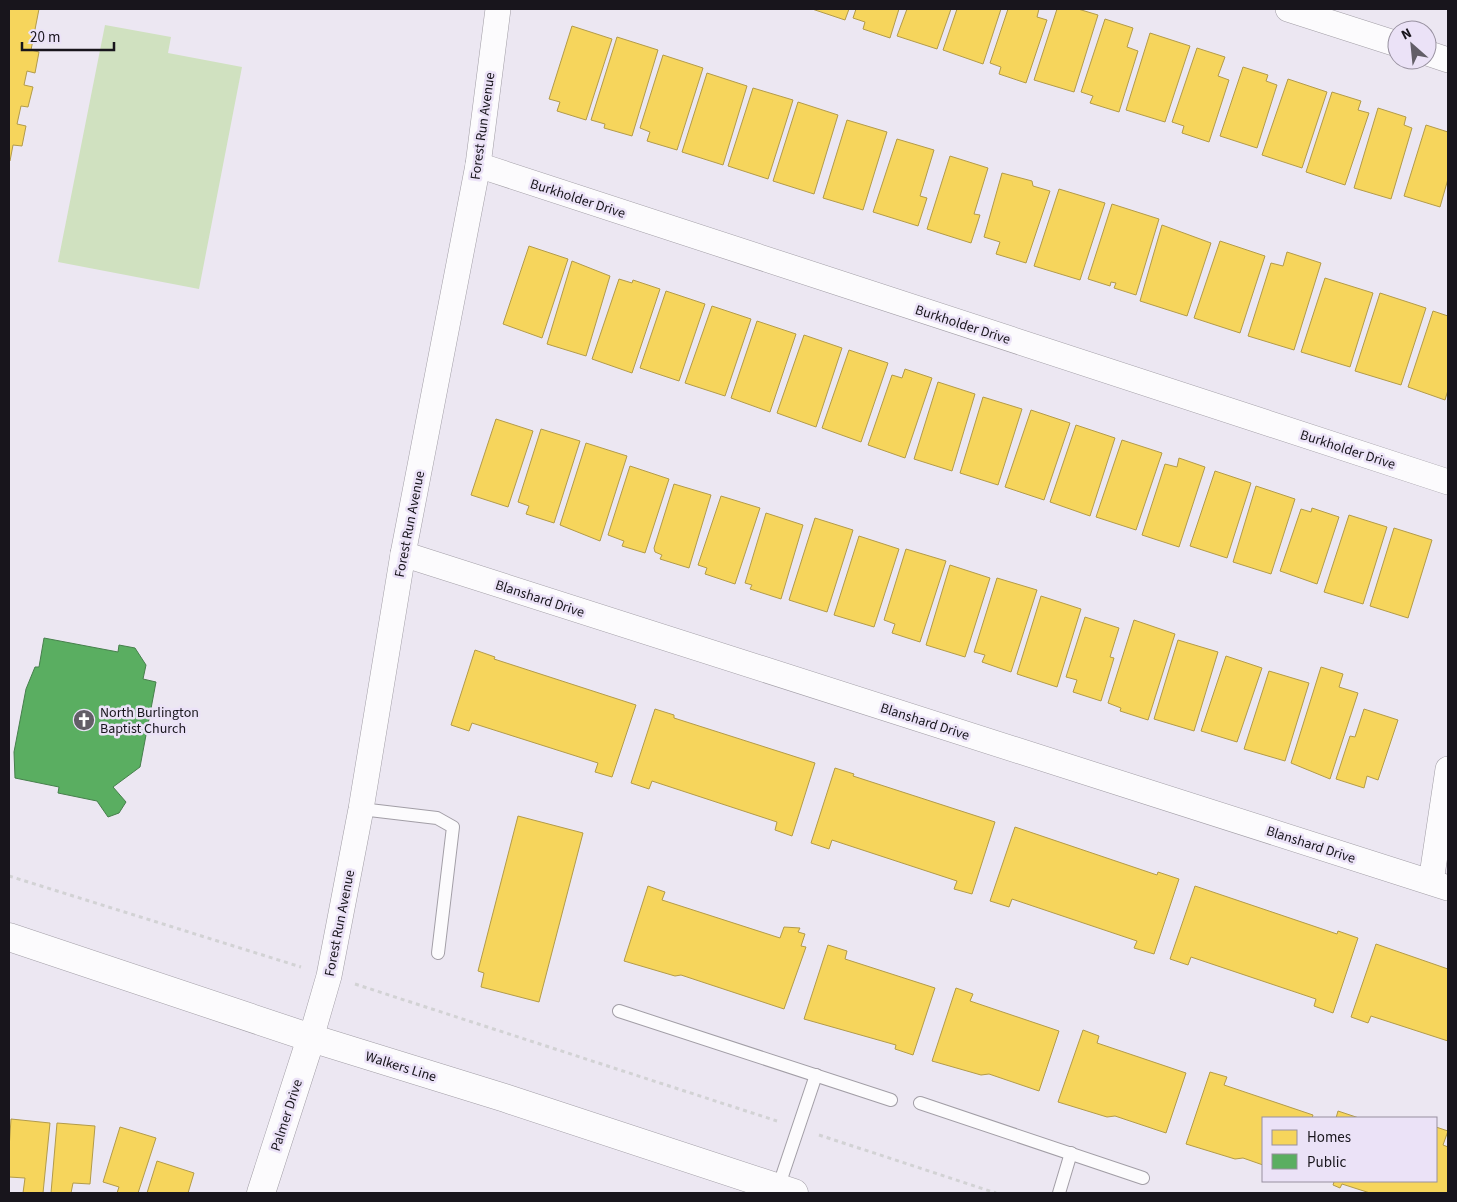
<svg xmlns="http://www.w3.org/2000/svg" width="1457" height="1202" font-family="'Source Sans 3',sans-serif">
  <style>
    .green { fill: #d0e1c0 }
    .homes { fill: #f6d55c; stroke: #b39b49 }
    .public { fill: #5aae61; stroke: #46804c }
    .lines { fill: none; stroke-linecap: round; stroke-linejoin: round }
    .service-casing { stroke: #a29ea6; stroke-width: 14 }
    .minor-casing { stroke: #a29ea6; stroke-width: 26 }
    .tertiary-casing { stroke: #a29ea6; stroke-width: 29 }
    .secondary-casing { stroke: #a29ea6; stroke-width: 29 }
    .path { stroke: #d2d2d4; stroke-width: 3; stroke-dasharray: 4 4; stroke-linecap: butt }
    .service { stroke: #fcfbfd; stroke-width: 12 }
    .minor { stroke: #fcfbfd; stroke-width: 25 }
    .tertiary { stroke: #fcfbfd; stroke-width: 28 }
    .secondary { stroke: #fcfbfd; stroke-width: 28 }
    .labels { text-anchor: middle; stroke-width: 5; stroke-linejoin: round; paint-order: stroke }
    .street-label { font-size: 14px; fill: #18151c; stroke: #ebe2f7 }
    .poi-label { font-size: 14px; fill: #18151c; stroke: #ebe2f7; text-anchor: start }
  </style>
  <rect width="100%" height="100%" fill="#ece7f2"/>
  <path class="green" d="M105,25L171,37L168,53L242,67L199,289L58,262Z"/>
  <g class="homes">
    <path d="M9,9H39L31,50L39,52L35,73L27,71L24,85L33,87L28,107L21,106L17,124L26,126L22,146L13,145L10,161H9Z"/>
    <path d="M812,9H849L845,20Z"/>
    <path d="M856,9H899L890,38L863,29L865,22L853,18Z"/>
    <path d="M907,9H951L937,49L897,36Z"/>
    <path d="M957,9H1001L983,64L943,50Z"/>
    <path d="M1008,9H1039L1037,17L1047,20L1026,83L999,74L1001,67L990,63Z"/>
    <path d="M1057,9H1078L1098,15L1074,92L1034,80Z"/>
    <path d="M1105,19L1133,28L1127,47L1138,51L1119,112L1090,103L1093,96L1081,92Z"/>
    <path d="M572,26L612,39L586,120L557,111L560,102L549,99Z"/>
    <path d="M1150,33L1190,46L1165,122L1126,110Z"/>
    <path d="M617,37L658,50L632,136L604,128L605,124L591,120Z"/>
    <path d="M1197,48L1225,57L1218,76L1229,80L1209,142L1182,133L1184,126L1172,122Z"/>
    <path d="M663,55L703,68L677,150L647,141L650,132L640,128Z"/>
    <path d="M1243,67L1268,75L1266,81L1277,85L1257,148L1220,136Z"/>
    <path d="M707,73L747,86L723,165L682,152Z"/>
    <path d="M1288,79L1327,92L1302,168L1262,155Z"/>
    <path d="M753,88L793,100L768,179L728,166Z"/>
    <path d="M1332,92L1361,101L1358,110L1369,113L1345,185L1306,172Z"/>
    <path d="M798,102L838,115L814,194L773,181Z"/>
    <path d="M1378,108L1406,117L1404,125L1412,128L1391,199L1354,188Z"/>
    <path d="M847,120L887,132L863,210L823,198Z"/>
    <path d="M1426,125L1448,132V179L1440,207L1404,196Z"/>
    <path d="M897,139L934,150L920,196L927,198L918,226L873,212Z"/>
    <path d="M950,156L988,168L974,214L980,215L971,243L927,229Z"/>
    <path d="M1002,173L1032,181L1033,186L1050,191L1026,263L996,254L1000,242L984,237Z"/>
    <path d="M1059,189L1105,203L1080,280L1034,266Z"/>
    <path d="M1112,204L1159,219L1136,295L1114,288L1116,283L1111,282L1110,286L1088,279Z"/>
    <path d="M1162,225L1211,243L1187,316L1140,301Z"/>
    <path d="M1220,241L1265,256L1240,333L1194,318Z"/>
    <path d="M529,246L568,259L542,338L503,324Z"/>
    <path d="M1287,252L1321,263L1294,350L1248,336L1271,263L1283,266Z"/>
    <path d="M572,261L610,276L586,356L547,344Z"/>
    <path d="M1325,278L1373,293L1350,367L1301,352Z"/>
    <path d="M619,279L632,283L633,280L660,289L632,373L592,359Z"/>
    <path d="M666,291L705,304L679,381L640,368Z"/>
    <path d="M1380,293L1426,308L1401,385L1355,371Z"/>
    <path d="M712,306L751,319L725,396L685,383Z"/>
    <path d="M1433,311L1448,316V390L1445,400L1408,387Z"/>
    <path d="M757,321L796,334L770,412L731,398Z"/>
    <path d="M804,335L842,348L816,427L777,413Z"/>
    <path d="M849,350L888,363L861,442L822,428Z"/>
    <path d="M905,369L932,378L905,458L868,445L892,375L902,378Z"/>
    <path d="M938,382L975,394L952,471L914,459Z"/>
    <path d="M983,397L1022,409L998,485L960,473Z"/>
    <path d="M1031,410L1070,423L1044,500L1005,487Z"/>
    <path d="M496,419L533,431L508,507L471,495Z"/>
    <path d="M1076,425L1115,438L1090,516L1050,502Z"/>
    <path d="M541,429L580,441L554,523L526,514L529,506L518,502Z"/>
    <path d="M1122,440L1162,453L1136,530L1096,517Z"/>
    <path d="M586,443L627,456L600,541L560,525Z"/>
    <path d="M1179,458L1205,467L1179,547L1142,535L1165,464L1177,467Z"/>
    <path d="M630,466L669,479L645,553L622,546L624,541L608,535Z"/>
    <path d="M1215,471L1251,483L1227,558L1190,546Z"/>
    <path d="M674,484L711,495L689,568L660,559L662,555L655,552L654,548Z"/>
    <path d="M1256,486L1295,499L1271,574L1233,562Z"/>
    <path d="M721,496L760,508L735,584L705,574L707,568L698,565Z"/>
    <path d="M1312,508L1339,517L1317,584L1280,571L1301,509L1311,512Z"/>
    <path d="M766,513L803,525L781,599L750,589L752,585L745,583Z"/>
    <path d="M1349,515L1387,527L1363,604L1324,592Z"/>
    <path d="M815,518L853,530L827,612L789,600Z"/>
    <path d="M1394,528L1432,540L1408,618L1370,606Z"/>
    <path d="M859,536L899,549L874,627L834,615Z"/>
    <path d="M906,549L946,561L920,642L892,633L895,624L884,620Z"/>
    <path d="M950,565L990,578L965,657L926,645Z"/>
    <path d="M997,578L1037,590L1011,672L982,662L985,655L974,652Z"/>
    <path d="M1041,596L1081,609L1057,687L1017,674Z"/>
    <path d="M1085,617L1119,628L1110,657L1114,658L1101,701L1073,692L1077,680L1066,677Z"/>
    <path d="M1134,620L1175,634L1148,720L1120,711L1121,708L1108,703Z"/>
    <path d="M1178,640L1218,652L1194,731L1154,719Z"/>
    <path d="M475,650L495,657L494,659L636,705L612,777L595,772L598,763L472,723L469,731L451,725Z"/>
    <path d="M1226,656L1262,668L1237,742L1201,731Z"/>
    <path d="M1321,667L1343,674L1339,687L1358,693L1330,779L1291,763Z"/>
    <path d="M1269,671L1309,683L1285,761L1244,749Z"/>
    <path d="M655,709L674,715V718L815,763L792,836L775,830L777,822L652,781L649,789L631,783Z"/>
    <path d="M1364,709L1398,720L1378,780L1367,776L1364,788L1336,779L1350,736L1355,737Z"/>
    <path d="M835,768L854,774L853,776L995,822L972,894L954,889L957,881L832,840L829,849L811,843Z"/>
    <path d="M518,816L583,833L539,1002L481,987L484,973L478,971Z"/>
    <path d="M1015,827L1157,875L1158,872L1179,879L1154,954L1134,948L1137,941L1012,899L1009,907L990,901Z"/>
    <path d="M648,886L665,892L662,900L780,938L784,927L800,928L798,932L805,934L801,946L806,947L784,1009L681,975L675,976L624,961Z"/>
    <path d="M1195,886L1337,934L1338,931L1358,938L1333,1013L1314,1006L1316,999L1191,957L1188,965L1170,959Z"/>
    <path d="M1376,944L1448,969V1041L1371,1016L1368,1023L1351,1017Z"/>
    <path d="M828,945L847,951L845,959L935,988L913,1055L895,1049L896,1045L804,1019Z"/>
    <path d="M956,988L973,994L970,1001L1059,1031L1039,1091L989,1074L981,1075L932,1061Z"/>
    <path d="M1083,1030L1099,1036L1097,1043L1186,1073L1166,1133L1115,1116L1107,1117L1058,1102Z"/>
    <path d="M1210,1072L1227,1077L1224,1085L1313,1115L1312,1118H1263V1165L1243,1158L1235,1159L1186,1144Z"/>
    <path d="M1338,1111L1359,1118H1336Z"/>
    <path d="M11,1119L50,1123L43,1193H23L25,1178L9,1177V1149Z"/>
    <path d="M57,1123L95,1126L90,1184L73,1183L71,1193H51Z"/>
    <path d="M120,1127L156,1138L138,1193H117L119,1187L103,1182Z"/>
    <path d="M1436,1127L1448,1131L1443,1145L1448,1147V1193H1370L1342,1184L1340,1188L1333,1185L1334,1182L1331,1181H1436Z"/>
    <path d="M157,1161L194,1173L188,1193H147Z"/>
  </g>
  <path class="public" d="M44,638L118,652L119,645L135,648L146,665L143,679L156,682L140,767L113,787L126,802L119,813L108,817L97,801L58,793L59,787L15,778L14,752L26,689L35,667H39Z"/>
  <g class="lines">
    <g class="service-casing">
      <g id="service">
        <path d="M361,809L437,818L453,827L438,953"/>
        <path d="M619,1011L891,1100"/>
        <path d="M920,1103L1143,1178"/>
        <path d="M778,1188L816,1075"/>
        <path d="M1059,1193L1071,1153"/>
      </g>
    </g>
    <g class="minor-casing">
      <g id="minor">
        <path d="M1288,9L1397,44"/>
        <path d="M1427,53L1448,60"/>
        <path d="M478,165L1448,482"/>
        <path d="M403,554L1448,888"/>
        <path d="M1431,882L1448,769"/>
        <path d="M311,1038L329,976L361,809L403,554L478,165L498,9"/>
      </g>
    </g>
    <g class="tertiary-casing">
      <path id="tertiary" d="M261,1193L311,1038"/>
    </g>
    <g class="secondary-casing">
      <path id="secondary" d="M9,937L311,1038L505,1098L794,1193"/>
    </g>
    <g class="path">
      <path d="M9,876L301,967"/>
      <path d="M355,984L777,1121"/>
      <path d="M819,1135L996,1193"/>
    </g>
    <use href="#service" class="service"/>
    <use href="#minor" class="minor"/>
    <use href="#tertiary" class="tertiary"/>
    <use href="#secondary" class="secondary"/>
  </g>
  <defs>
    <g id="church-disc" transform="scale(1.125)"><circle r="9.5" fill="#625e67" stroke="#ebe2f7"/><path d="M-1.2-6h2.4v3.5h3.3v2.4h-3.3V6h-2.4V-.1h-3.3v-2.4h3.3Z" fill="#fff"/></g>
  </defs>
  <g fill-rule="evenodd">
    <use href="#church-disc" x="84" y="720"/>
  </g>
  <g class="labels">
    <g class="street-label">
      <text transform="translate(482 126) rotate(-82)" y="5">Forest Run Avenue</text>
      <text transform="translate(578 198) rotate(18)" y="5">Burkholder Drive</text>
      <text transform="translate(963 324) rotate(18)" y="5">Burkholder Drive</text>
      <text transform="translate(1348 449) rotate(18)" y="5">Burkholder Drive</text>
      <text transform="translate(409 524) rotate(-79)" y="5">Forest Run Avenue</text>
      <text transform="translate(540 598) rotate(18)" y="5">Blanshard Drive</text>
      <text transform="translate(925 721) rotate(18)" y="5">Blanshard Drive</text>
      <text transform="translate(1311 844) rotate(18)" y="5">Blanshard Drive</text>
      <text transform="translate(339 923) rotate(-79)" y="5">Forest Run Avenue</text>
      <text transform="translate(401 1066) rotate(17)" y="5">Walkers Line</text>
      <text transform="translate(286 1115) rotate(-72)" y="5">Palmer Drive</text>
    </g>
    <g class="poi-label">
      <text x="100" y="717">North Burlington<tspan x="100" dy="16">Baptist Church</tspan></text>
    </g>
  </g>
  <rect width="1457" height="1202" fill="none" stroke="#18151c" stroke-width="20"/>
  <rect x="1262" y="1117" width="175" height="65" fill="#ebe2f7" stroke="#97909f"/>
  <rect x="1272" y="1130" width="25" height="15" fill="#f6d55c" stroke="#97909f"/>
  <text x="1307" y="1142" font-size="15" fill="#18151c">Homes</text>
  <rect x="1272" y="1154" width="25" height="15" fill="#5aae61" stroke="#97909f"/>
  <text x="1307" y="1167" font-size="15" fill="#18151c">Public</text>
  <g transform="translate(1412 45) rotate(333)"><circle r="24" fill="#ebe2f7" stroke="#97909f"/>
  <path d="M0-4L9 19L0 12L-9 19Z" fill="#625e67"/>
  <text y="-8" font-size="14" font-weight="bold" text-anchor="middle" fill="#18151c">N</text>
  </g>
  <path d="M22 42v8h92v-8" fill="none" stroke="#18151c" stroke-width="2.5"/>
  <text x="30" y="42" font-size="15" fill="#18151c" stroke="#ebe2f7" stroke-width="4" paint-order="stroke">20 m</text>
</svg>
